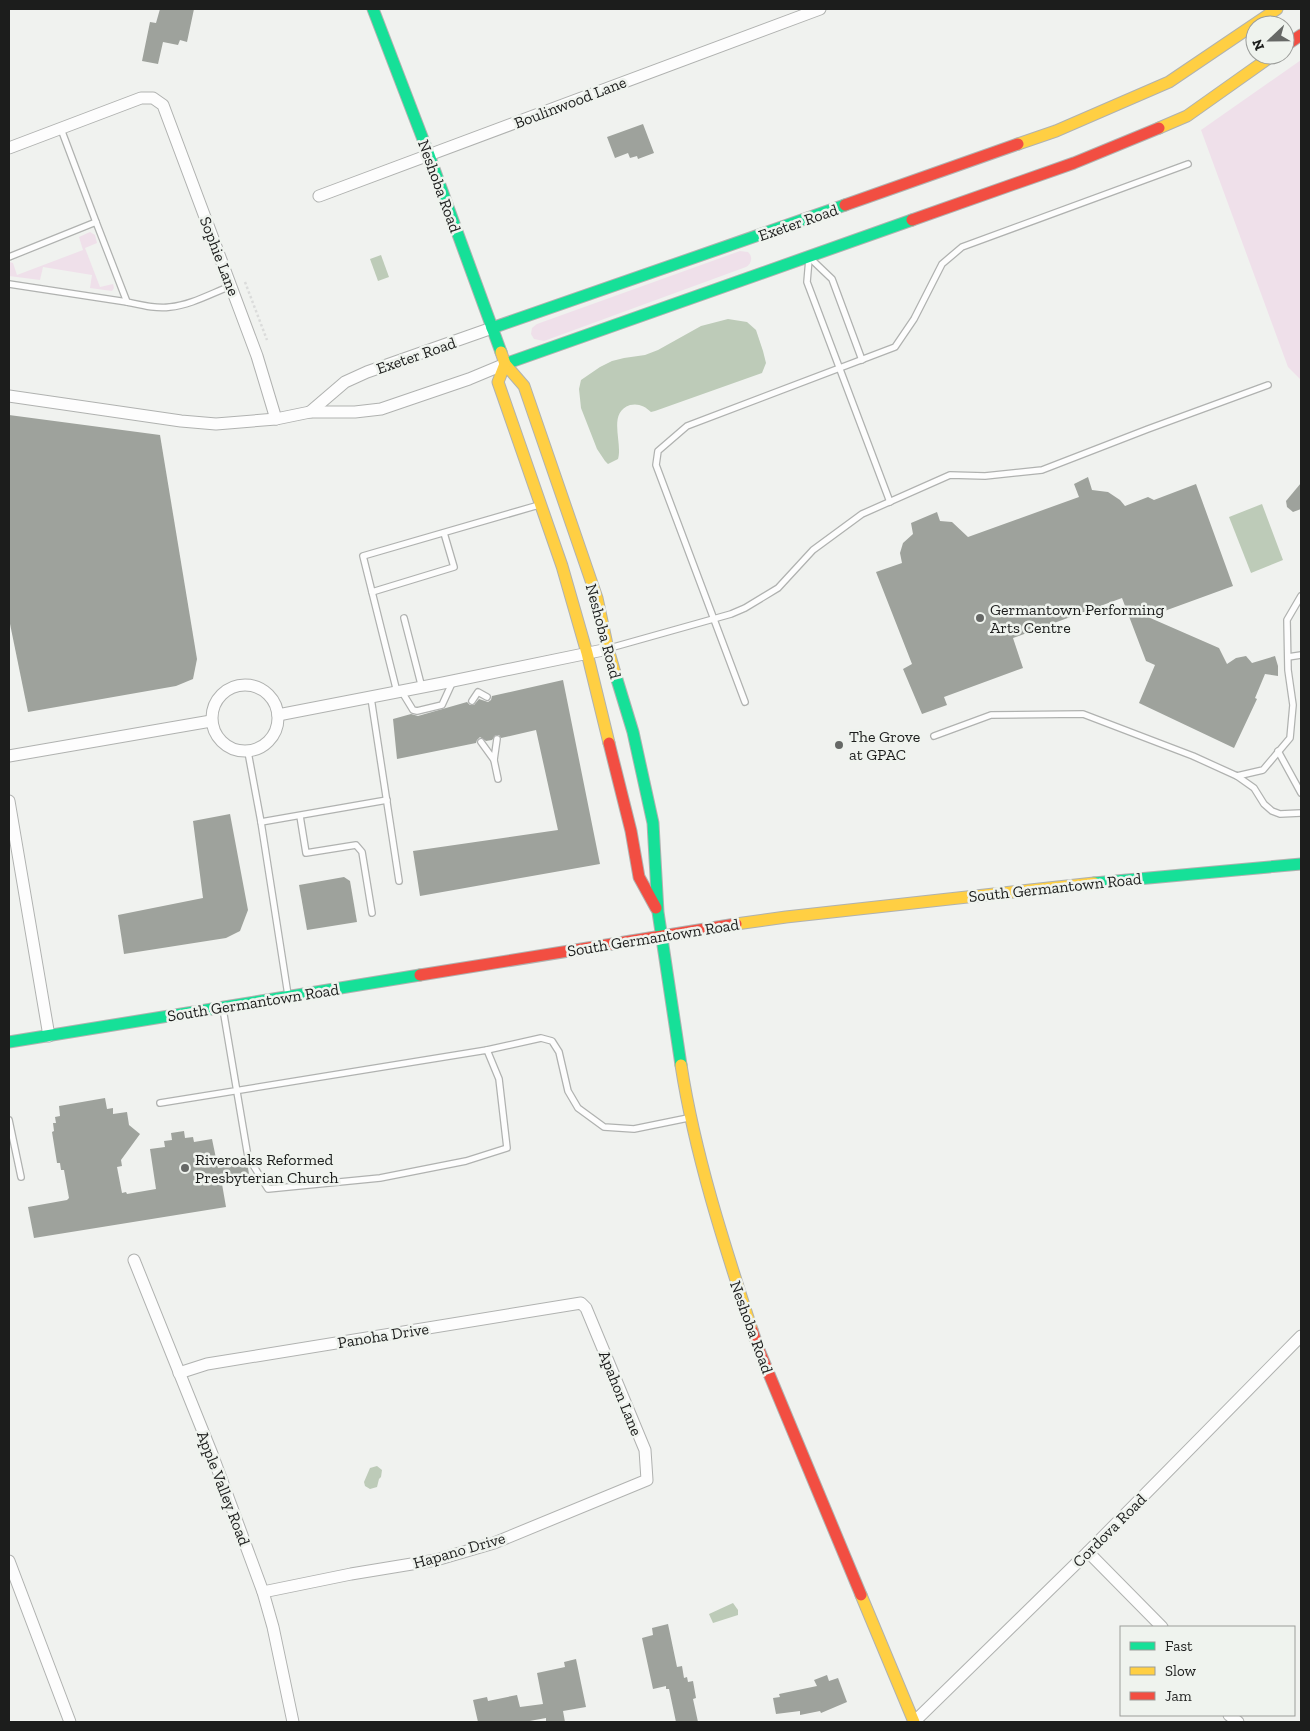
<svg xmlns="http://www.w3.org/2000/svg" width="1310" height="1731" font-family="'Zilla Slab',serif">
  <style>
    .green { fill: #efe0ea }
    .water { fill: #bdcbb8 }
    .building { fill: #9ea29c }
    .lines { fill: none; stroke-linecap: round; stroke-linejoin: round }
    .lane-casing { stroke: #b0b2b0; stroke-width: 8 }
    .street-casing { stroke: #b0b2b0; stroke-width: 13 }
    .fast-casing { stroke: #b0b2b0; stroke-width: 13 }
    .slow-casing { stroke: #b0b2b0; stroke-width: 13 }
    .jam-casing { stroke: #b0b2b0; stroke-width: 13 }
    .path { stroke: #dbdcdb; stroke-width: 2.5; stroke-dasharray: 2.5 2.5; stroke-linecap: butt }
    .lane { stroke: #fdfdfd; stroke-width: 5.5 }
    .street { stroke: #fdfdfd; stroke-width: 11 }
    .fast { stroke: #16e098; stroke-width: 11 }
    .slow { stroke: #ffcf43; stroke-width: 11 }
    .jam { stroke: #f24e42; stroke-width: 11 }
    .poi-dot { fill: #666866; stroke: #eff3ee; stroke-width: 2 }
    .labels { text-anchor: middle; stroke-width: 5; stroke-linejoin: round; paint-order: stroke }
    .street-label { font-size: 16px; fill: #1c1d1c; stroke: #eff3ee }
    .poi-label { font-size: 16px; fill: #1c1d1c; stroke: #eff3ee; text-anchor: start }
  </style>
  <rect width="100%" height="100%" fill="#f0f2ef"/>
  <g class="green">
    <path d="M1301,60V380L1288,367L1201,130Z"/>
    <path d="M90,232L95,235L97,243L85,248L100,287L113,284L114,288L112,291L90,288L92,275L43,267L40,280L9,276L10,262L13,263L17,275L83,250L79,237Z"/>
    <path d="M740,251L748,252C753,257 752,263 746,267L544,341L534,339L531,334L532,328L537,324Z"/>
  </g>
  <g class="water">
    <path d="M381,255L389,277L378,281L370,259Z"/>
    <path d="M728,319L747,322L756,330L763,351L766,363L762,373L655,411L651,412C645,406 638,403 630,405C607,413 623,442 618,459L608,464L605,461L597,449L581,408L579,389L581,380L600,367L612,361L624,358L645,355L658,350L701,326Z"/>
    <path d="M1262,504L1283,560L1251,573L1229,517Z"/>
    <path d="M377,1466L382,1470L381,1477L379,1479L377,1487L370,1489L365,1486L364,1482L370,1468Z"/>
    <path d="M733,1603L738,1610V1615L713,1623L709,1614Z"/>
  </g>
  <g class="building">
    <path d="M160,9H194L187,42L180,40L178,45L163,42L158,64L142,61L150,22L156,23Z"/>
    <path d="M643,124L654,153L638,159L637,156L630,158L628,153L615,158L607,137Z"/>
    <path d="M9,415L160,435L197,659L193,679L176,686L28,712L9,619Z"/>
    <path d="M1088,477L1092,490L1108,492L1120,500L1125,506L1148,497L1154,500L1196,484L1233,586L1148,617L1219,648L1227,664L1236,658L1246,656L1252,663L1275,656L1278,666V676L1265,674L1255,698L1257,699L1234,748L1139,703L1155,665L1146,661L1122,598L1013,638L1023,668L944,697L947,705L922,714L903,669L912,664L876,572L902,563L900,553L903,543L913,534L911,523L937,512L940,521L952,522L968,537L1079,497L1074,484Z"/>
    <path d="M1301,483V509L1293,512L1287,507L1286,501Z"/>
    <path d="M563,680L600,864L420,896L413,851L558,830L536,730L501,738L499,735H496L492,740L486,741L480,737L477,740L476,743L397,759L393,719L411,714L418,716L467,702L470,705H474L479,699L488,702L491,700L492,696Z"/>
    <path d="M230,814L248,910L240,931L226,938L124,954L118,915L203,898L193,821Z"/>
    <path d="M344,877L350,881L357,922L307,930L299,885Z"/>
    <path d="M105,1098L107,1109L113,1108V1114L127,1112L129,1125L140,1134L121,1160L122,1166L117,1167L122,1193L126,1192L127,1194L156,1189L150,1149L165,1147L164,1141L172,1140L171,1133L184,1131L185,1138L193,1137L194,1142L212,1139L218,1168L247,1163L250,1179L222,1184L226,1207L34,1238L28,1207L67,1200L69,1198L64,1170H61L60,1163H57L52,1132L54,1131L53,1123H56L55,1117L60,1116L59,1106Z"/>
    <path d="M668,1624L677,1667L682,1666L684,1678L687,1677L688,1682L693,1681L696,1698L693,1699L698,1722H676L669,1689H666V1686L653,1689L642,1638L653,1635L652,1628Z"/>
    <path d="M576,1659L586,1707L563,1711L565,1722H546V1718L524,1722H478L473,1700L487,1697L488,1701L517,1695L520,1707L543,1704L537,1673L565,1667L564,1662Z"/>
    <path d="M827,1675L829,1681L838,1678L847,1702L821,1713L820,1711L800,1715V1711L776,1714L773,1698L780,1697L779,1694L817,1686L814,1680Z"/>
  </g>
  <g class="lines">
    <g class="lane-casing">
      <g id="lane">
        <path d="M61,129L96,222"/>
        <path d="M9,257L96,222L127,302C141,305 156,309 170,307C191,305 212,293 231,286"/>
        <path d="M809,259L807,282L890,502"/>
        <path d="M811,259L832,279L862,360"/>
        <path d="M9,284L127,302"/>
        <path d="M372,592L454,567L444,533"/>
        <path d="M404,618L422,688"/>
        <path d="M610,648L731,614L745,608L778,588L813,550L862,514L950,475L985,476L1042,470L1148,429L1268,385"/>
        <path d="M1288,657L1301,655"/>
        <path d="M397,692L363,556L539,505"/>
        <path d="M402,692L413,710L417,711L442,705L453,681"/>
        <path d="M371,698L399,881"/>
        <path d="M472,701L478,692L487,697"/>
        <path d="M745,702L656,465L658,451L687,426L895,347L914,319L942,264L962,247L1188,164"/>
        <path d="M934,736L991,715L1083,714L1193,756L1237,776L1263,770L1290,738L1293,705L1288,670L1287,620L1301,596"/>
        <path d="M481,742L494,760L497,739"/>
        <path d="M1278,751L1301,793"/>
        <path d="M248,752L261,822L288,995"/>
        <path d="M494,760L498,779"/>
        <path d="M1237,776L1254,788L1264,804L1272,811L1280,814L1301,813"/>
        <path d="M300,816L306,853L356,845L362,852L372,913"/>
        <path d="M261,822L387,800"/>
        <path d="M487,1050L541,1038L552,1041L559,1052L568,1091L578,1108L604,1127L634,1129L688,1118"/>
        <path d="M160,1103L487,1050L499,1079L507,1148L466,1161L380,1178L268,1189L248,1157L223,1009"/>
        <path d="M9,1120L21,1177"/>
      </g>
    </g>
    <g class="street-casing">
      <g id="street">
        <path d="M9,148L141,98H153L163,105L257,356L276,419"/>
        <path d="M319,196L820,9"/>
        <path d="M9,396L181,421L216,424L276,419L310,412H355L381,409L469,379L505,364"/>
        <path d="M310,412L345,382L367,372L492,328"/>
        <circle cx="245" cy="718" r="33"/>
        <path d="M278,715L443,683L608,649"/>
        <path d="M9,756L211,721"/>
        <path d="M9,801L49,1036"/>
        <path d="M134,1260L212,1454L263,1592L273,1627L293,1722"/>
        <path d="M179,1373L207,1364L581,1303L586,1308L645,1450L647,1480L494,1543L436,1560L351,1574L263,1592"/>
        <path d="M1088,1552L1162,1627"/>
        <path d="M9,1561L70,1722"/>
        <path d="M1229,1715L1238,1722"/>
        <path d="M914,1722L1088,1552L1301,1336"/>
      </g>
    </g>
    <g class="fast-casing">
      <g id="fast">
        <path d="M373,9L429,155L501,352"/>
        <path d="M492,328L845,205"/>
        <path d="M505,364L912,220"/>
        <path d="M615,673L633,732L653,823L658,912L681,1065"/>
        <path d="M1094,883L1301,864"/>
        <path d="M9,1042L420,975"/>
      </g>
    </g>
    <g class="slow-casing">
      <g id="slow">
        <path d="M1159,128L1187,116L1273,55"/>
        <path d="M1018,144L1056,131L1169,82L1277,9"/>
        <path d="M501,352L505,364L524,386L597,598L608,649L615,673"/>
        <path d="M505,364L498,382L562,566L587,653L609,743"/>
        <path d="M736,924L786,917L1094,883"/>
        <path d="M681,1065C695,1155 724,1244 752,1330"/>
        <path d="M861,1595L914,1722"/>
      </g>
    </g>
    <g class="jam-casing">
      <g id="jam">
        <path d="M1285,46L1301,35"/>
        <path d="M845,205L1018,144"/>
        <path d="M912,220L1074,163L1159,128"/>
        <path d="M609,743L631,831L639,877L656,908"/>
        <path d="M420,975L736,924"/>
        <path d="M752,1330L759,1350L861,1595"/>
      </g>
    </g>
    <path class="path" d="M245,282L267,340"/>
    <use href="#lane" class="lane"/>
    <use href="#street" class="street"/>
    <use href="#fast" class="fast"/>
    <use href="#slow" class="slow"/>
    <use href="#jam" class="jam"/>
  </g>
  <g class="poi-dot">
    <circle cx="980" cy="618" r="5"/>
    <circle cx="839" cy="745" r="5"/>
    <circle cx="185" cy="1168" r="5"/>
  </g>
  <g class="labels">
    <g class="street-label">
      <text transform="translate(570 102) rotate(-21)" y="6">Boulinwood Lane</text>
      <text transform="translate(440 186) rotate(70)" y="6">Neshoba Road</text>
      <text transform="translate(798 222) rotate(-19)" y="6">Exeter Road</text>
      <text transform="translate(220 256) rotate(69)" y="6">Sophie Lane</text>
      <text transform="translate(416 355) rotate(-19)" y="6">Exeter Road</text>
      <text transform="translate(604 631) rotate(75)" y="6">Neshoba Road</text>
      <text transform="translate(1055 887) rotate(-6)" y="6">South Germantown Road</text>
      <text transform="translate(653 937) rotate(-9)" y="6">South Germantown Road</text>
      <text transform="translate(253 1002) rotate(-9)" y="6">South Germantown Road</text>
      <text transform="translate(752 1327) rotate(70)" y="6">Neshoba Road</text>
      <text transform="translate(383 1335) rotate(-9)" y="6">Panoha Drive</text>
      <text transform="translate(621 1393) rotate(68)" y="6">Apahon Lane</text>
      <text transform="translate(224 1488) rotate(69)" y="6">Apple Valley Road</text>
      <text transform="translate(1109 1530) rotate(-45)" y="6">Cordova Road</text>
      <text transform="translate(459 1550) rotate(-16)" y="6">Hapano Drive</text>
    </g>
    <g class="poi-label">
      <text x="990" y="615">Germantown Performing<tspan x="990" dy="18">Arts Centre</tspan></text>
      <text x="849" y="742">The Grove<tspan x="849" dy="18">at GPAC</tspan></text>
      <text x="195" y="1165">Riveroaks Reformed<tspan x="195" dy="18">Presbyterian Church</tspan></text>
    </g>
  </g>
  <rect width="1310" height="1731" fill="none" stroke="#1c1d1c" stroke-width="20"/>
  <rect x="1120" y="1626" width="175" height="90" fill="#eff3ee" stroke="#9b9d9a"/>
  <rect x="1130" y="1642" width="25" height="8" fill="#16e098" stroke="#9b9d9a"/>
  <text x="1165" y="1651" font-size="15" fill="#1c1d1c">Fast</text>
  <rect x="1130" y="1667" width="25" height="8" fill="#ffcf43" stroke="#9b9d9a"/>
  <text x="1165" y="1676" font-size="15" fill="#1c1d1c">Slow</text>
  <rect x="1130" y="1692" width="25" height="8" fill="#f24e42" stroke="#9b9d9a"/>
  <text x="1165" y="1701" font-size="15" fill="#1c1d1c">Jam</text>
  <g transform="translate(1270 40) rotate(248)"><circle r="24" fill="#eff3ee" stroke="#9b9d9a"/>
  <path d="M0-4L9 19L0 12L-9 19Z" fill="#666866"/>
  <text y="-8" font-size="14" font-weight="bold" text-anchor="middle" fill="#1c1d1c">N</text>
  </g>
</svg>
